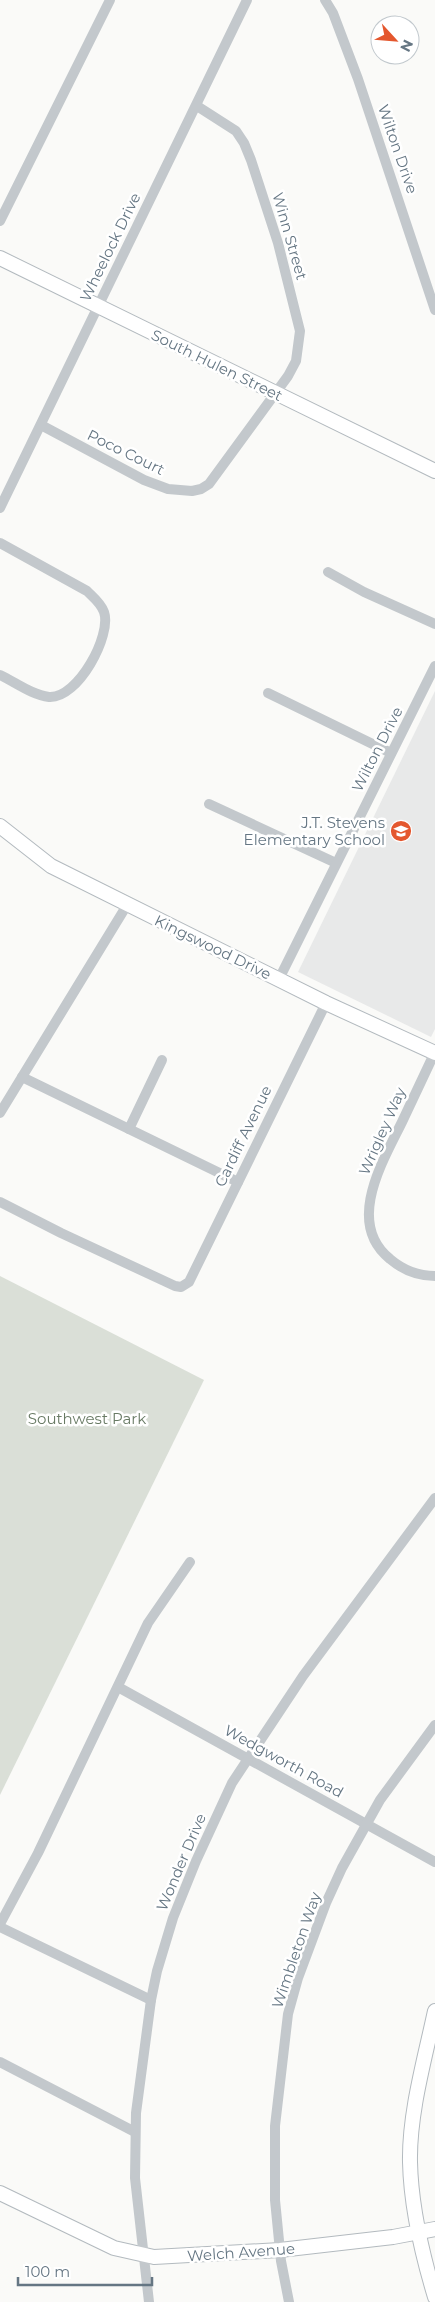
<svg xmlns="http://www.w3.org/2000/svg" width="435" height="2302" font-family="Montserrat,sans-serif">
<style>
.built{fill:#e8e9e9}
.green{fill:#dadfd7}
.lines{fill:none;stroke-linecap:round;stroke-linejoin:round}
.secondary-casing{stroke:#b3babf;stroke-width:16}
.street{stroke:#c3c8cc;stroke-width:10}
.secondary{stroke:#fff;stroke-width:14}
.labels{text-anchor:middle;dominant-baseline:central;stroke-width:5;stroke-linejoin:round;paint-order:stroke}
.street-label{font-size:15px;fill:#657683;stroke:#fff}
.poi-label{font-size:15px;fill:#657683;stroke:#fff;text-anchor:end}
.park-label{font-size:15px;fill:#687a64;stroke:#fff}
</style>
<rect width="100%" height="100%" fill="#fafaf8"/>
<polygon class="built" points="435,691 435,1029 431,1037 298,972"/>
<polygon class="green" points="0,1276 204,1380 0,1795"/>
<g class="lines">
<g class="secondary-casing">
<g id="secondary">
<polyline points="0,258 435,471"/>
<polyline points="0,826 51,866 326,1003 435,1053"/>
<path d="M435 2011C425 2058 409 2113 410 2162 411 2208 422 2254 435 2297"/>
<polyline points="0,2193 114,2248 154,2257 280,2250 393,2237 435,2229"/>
</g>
</g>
<g class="street">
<polyline points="325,0 333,13 358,79 435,310"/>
<polyline points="0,221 110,0"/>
<polyline points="41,425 144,480 168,489 192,491 201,489 209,484 288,376 296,361 300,331 278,243 251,160 244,143 236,131 197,106"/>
<polyline points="0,508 247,0"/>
<path d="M0 543 87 591C93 597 101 603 104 612 112 635 78 699 49 697 32 695 15 682 0 675"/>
<polyline points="328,572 364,592 435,624"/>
<polyline points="268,693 391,753"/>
<polyline points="209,804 336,863"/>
<polyline points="279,979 435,666"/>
<path d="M435 1052C424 1075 413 1099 402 1122 383 1161 345 1223 390 1259 403 1270 417 1276 435 1276"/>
<polyline points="22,1077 238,1182"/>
<polyline points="0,1113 127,905"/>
<polyline points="129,1129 162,1060"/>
<polyline points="0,1202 61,1233 175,1286 181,1287 189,1282 326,1003"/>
<polyline points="118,1687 435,1862"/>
<polyline points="0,1924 38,1853 148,1623 190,1562"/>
<polyline points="0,1927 151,2000"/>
<polyline points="0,2062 135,2132"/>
<polyline points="149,2302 135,2178 136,2113 151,2000 157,1971 173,1918 196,1861 232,1783 303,1676 435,1498"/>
<polyline points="289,2302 281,2261 275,2200 275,2126 288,2014 298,1978 326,1903 342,1868 380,1800 435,1725"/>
</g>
<use href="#secondary" class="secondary"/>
</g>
<defs>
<g id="school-disc" transform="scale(1.125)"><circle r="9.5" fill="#e4572e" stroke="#fff"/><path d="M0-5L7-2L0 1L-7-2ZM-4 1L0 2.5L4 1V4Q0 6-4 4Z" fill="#fff"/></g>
</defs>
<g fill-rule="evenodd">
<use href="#school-disc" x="401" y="831"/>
</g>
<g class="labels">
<g class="street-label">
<text transform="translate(398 149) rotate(71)">Wilton Drive</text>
<text transform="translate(290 236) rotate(74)">Winn Street</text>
<text transform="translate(110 247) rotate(-64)">Wheelock Drive</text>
<text transform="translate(217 365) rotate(26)">South Hulen Street</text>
<text transform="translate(126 452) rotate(26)">Poco Court</text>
<text transform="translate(377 749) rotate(-63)">Wilton Drive</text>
<text transform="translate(213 947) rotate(26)">Kingswood Drive</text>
<text transform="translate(382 1131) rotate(-66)">Wrigley Way</text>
<text transform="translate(243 1136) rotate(-64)">Cardiff Avenue</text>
<text transform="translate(284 1761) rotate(29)">Wedgworth Road</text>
<text transform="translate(181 1862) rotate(-67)">Wonder Drive</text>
<text transform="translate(296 1950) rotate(-71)">Wimbleton Way</text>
<text transform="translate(241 2252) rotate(-4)">Welch Avenue</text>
</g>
<g class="poi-label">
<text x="385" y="822">J.T. Stevens<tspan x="385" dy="17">Elementary School</tspan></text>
</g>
<g class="park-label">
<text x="87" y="1418">Southwest Park</text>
</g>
</g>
<g transform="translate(395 40) rotate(116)"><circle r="24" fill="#ffffff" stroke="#c1c8cd"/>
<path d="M0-4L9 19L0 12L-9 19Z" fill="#e4572e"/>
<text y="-8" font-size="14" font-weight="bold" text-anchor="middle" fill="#657683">N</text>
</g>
<path d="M18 2277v8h134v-8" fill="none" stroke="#657683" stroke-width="2.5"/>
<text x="25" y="2277" font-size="15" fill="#657683" stroke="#ffffff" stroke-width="4" paint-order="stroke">100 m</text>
</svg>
